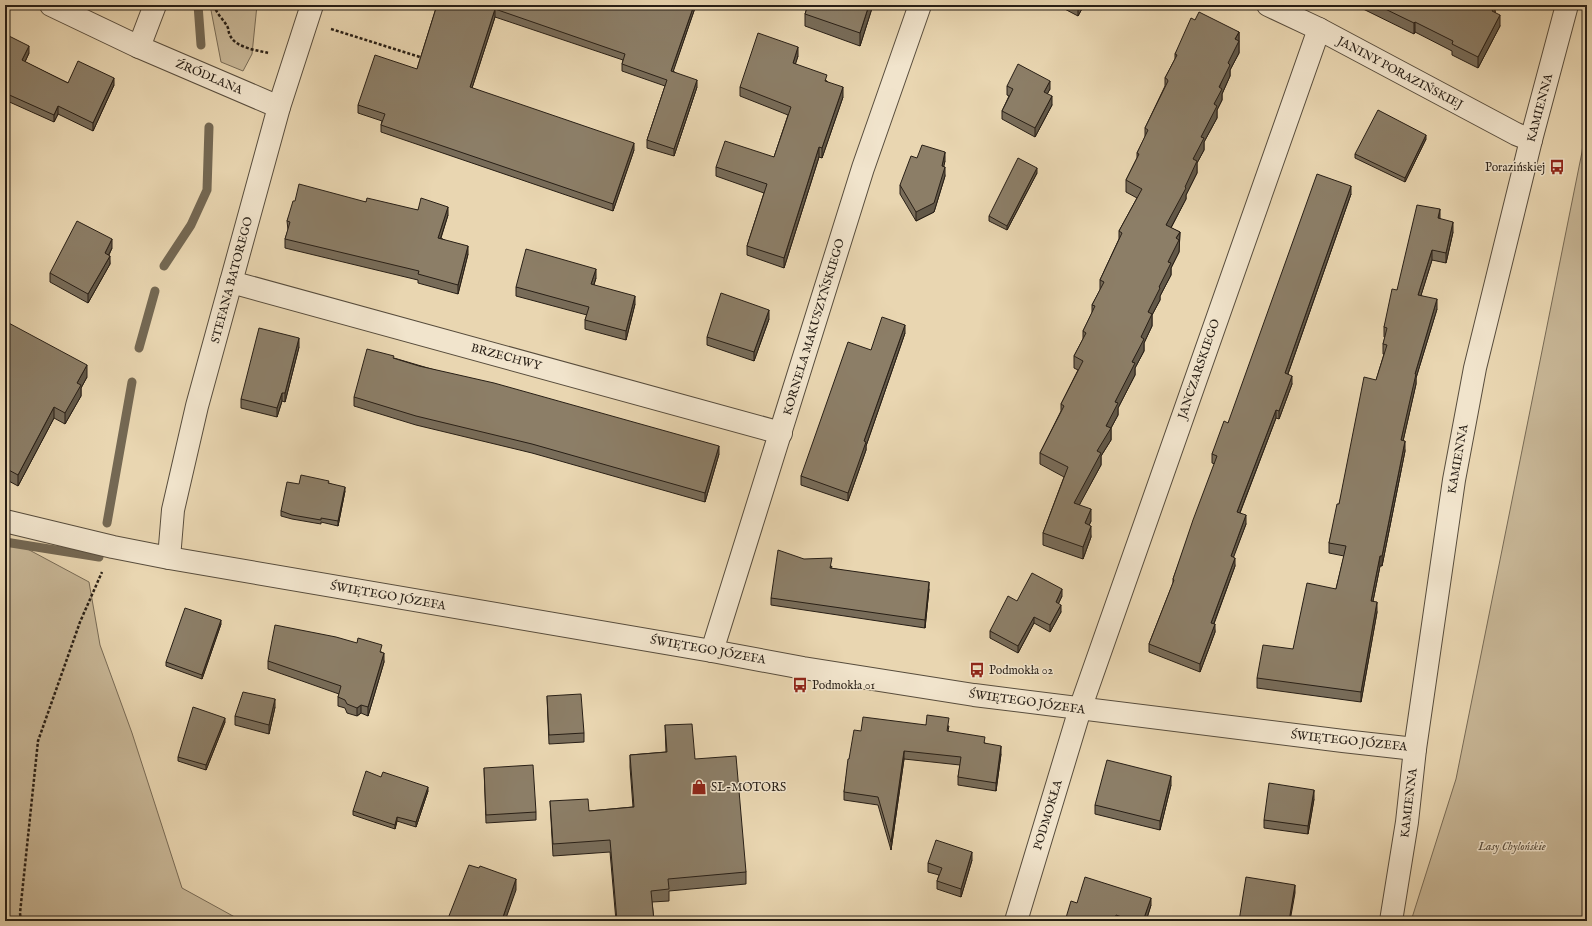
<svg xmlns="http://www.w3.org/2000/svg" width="1592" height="926" font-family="'IM FELL English',serif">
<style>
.green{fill:#c8b797;stroke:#786b56}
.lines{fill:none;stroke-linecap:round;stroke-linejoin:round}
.stream{stroke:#746853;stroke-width:9}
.minor-casing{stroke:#584d3d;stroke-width:24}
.tertiary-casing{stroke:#584d3d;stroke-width:24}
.path{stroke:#281f16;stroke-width:2.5;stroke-dasharray:3 2;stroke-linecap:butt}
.minor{stroke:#f1e4cc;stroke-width:22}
.tertiary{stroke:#f1e4cc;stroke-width:22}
.wall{fill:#786c59;stroke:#281f16}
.shaded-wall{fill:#625848;stroke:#281f16}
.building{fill:#8c7e67;stroke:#281f16}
.labels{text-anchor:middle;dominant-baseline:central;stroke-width:3;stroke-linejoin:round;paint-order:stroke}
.street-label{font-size:12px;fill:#281f16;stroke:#f1e4cc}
.poi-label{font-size:12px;fill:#281f16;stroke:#f1e4cc;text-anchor:start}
.park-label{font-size:12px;font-style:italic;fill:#584d3d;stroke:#f1e4cc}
</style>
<rect width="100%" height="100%" fill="#e9d6b1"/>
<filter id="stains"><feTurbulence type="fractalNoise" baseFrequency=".005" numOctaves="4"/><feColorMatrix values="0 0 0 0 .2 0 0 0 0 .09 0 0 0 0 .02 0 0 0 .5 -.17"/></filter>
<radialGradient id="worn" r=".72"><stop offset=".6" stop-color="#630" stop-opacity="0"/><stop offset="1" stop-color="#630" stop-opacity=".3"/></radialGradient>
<g class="green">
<polygon points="210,5 257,5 252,54 243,71 221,62"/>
<polygon points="1587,113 1587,921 1411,921 1456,779 1582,152"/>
<polygon points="5,537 89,582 100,645 132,733 182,888 242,921 5,921"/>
</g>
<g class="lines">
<g class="stream">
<polyline points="198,5 201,45"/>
<polyline points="164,266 191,225 207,190 209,127"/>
<polyline points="139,348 155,291"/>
<polyline points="107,523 132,382"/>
<polyline points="5,542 99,557"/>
</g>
<g class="minor-casing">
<g id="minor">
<polyline points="51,5 139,47 279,107"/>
<polyline points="1268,5 1319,29 1516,134 1531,140"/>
<polyline points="139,47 155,5"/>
<polyline points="231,282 781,433"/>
<polyline points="5,521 113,547 169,558"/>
<polyline points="712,651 863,168 920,5"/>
<polyline points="1016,921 1080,709 1319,29"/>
</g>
</g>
<g class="tertiary-casing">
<g id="tertiary">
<polyline points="312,5 279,107 197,406 173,510 169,558 712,651 803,668 974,695 1343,741 1415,749"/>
<polyline points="1391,921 1407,822 1415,749 1454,480 1475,368 1531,140 1567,5"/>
</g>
</g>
<g class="path">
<path d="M214 5C216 13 223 19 227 26 229 29 228 32 230 35 235 48 257 50 268 53"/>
<polyline points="331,29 423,58"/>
<polyline points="21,921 20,913 38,741 80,622 102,572"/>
</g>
<use href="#minor" class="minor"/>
<use href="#tertiary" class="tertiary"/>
</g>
<g class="wall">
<polygon points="437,5 641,7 642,5 696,5 673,71 697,87 674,156 647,148 647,140 665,86 622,71 622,64 623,60 495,17 472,88 634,150 613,211 381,132 381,125 382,121 358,113 358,105 417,69"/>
<polygon points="808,5 873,5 860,46 805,26 805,14"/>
<polygon points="1057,5 1084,5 1078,16"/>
<polygon points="1355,5 1493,5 1500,26 1478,68 1452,55 1452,51 1415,32 1414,34"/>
<polygon points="1195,20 1239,32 1239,53 1230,70 1230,76 1222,94 1222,100 1217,110 1217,118 1204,142 1204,150 1197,163 1197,173 1186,195 1186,199 1171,228 1180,232 1179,252 1171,268 1171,275 1160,296 1160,300 1152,315 1152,326 1144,343 1144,351 1135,368 1135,375 1118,408 1118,415 1111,428 1111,440 1101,456 1101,465 1079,505 1091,521 1089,525 1091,537 1083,559 1043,545 1043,533 1064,477 1040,464 1040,453 1061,411 1061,404 1078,370 1074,368 1074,356 1083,339 1083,331 1092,313 1092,305 1100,290 1100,280 1119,239 1119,231 1137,198 1126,192 1126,180 1137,158 1137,153 1145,137 1145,128 1165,86 1165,78 1175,59 1175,54"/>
<polygon points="5,34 29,53 25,62 68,83 114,85 93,131 58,114 54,122 5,100"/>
<polygon points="798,56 795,64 827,81 843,97 822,158 819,157 784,268 747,255 747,246 764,193 716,176 716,167 774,157 788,115 740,96 740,87"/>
<polygon points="1007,86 1050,89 1047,94 1052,105 1035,137 1002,119 1002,111 1009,96 1007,95"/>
<polygon points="1426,139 1405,182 1355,158 1355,154"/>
<polygon points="945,161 943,167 945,176 934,212 916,221 900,194 900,185"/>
<polygon points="1037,173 1007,230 989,221 989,216"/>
<polygon points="1351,194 1288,374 1292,384 1279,419 1276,418 1240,513 1246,524 1233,557 1235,566 1214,624 1215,632 1200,672 1149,652 1149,644 1173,583 1173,579 1215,464 1212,463 1212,454 1228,423"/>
<polygon points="295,201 366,202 448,215 441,238 468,254 458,294 418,283 418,280 285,248 285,239 288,230 287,221"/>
<polygon points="1440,218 1453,232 1446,263 1432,260 1421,295 1437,309 1416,378 1416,384 1403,441 1405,451 1382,566 1380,566 1373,601 1377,612 1361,702 1257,688 1257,678 1293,649 1336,589 1344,556 1329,553 1329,543 1339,504 1384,354 1383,354 1383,344 1385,337 1384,337 1384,327 1397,290"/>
<polygon points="112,248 109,255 110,264 88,303 50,282 50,273"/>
<polygon points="596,278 594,285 635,304 626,340 585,329 585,320 587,315 516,296 516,287"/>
<polygon points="769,319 754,361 707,345 707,337"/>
<polygon points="5,321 87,377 81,388 81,396 65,424 54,418 18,486 5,479"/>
<polygon points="905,333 866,446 866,450 848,501 801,485 801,476 871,350"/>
<polygon points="299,347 285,402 282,401 277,417 241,408 241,399"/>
<polygon points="394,358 719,454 705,502 532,453 416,425 354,406 354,397"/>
<polygon points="329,483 345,491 338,526 321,522 321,524 292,519 281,516 281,511 299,484"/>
<polygon points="832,566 831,568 929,589 925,628 771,605 771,598"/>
<polygon points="1062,596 1058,604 1061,612 1050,632 1034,623 1018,653 990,638 990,631 1017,601"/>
<polygon points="221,624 202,679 166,666 166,662"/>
<polygon points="382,652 384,662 368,716 361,713 357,716 347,713 345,708 338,706 338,697 339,694 268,669 268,661"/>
<polygon points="547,696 584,733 584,742 549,744"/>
<polygon points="275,707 269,734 235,725 235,716"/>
<polygon points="225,722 206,770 178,761 178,757"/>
<polygon points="665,725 695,759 746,872 746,884 669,891 669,901 652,902 654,921 616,921 610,852 553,856 550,801 589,811 633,807 630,767 630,755 666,752"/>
<polygon points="926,725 949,726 948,731 985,743 1001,754 996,791 958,785 958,777 960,765 904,759 891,850 878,805 844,800 844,792 849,759"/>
<polygon points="484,768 536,812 536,820 486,823"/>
<polygon points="381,777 428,791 416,827 397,821 395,829 353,815 353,811"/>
<polygon points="1171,785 1160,830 1095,814 1095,805"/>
<polygon points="1314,799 1308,834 1264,828 1264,820"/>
<polygon points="972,860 961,897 937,889 937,881 939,875 928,872 928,863"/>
<polygon points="1077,903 1151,905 1146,921 1065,921"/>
</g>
<g class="shaded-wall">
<polygon points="694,5 696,5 671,78 671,71"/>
<polygon points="869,5 873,5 860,46 860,33"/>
<polygon points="1080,5 1084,5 1078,16 1078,8"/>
<polygon points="1495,6 1495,17 1492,11"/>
<polygon points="495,9 495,17 470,94 470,87"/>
<polygon points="1500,15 1500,26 1478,68 1478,57"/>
<polygon points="1415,22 1415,32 1414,34 1414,23"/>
<polygon points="1239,32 1239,53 1230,70 1230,76 1222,94 1222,100 1217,110 1217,118 1204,142 1204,150 1197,163 1197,173 1186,195 1186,199 1166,237 1166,225 1193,159 1201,137 1214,104 1235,39"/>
<polygon points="29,46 29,53 22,68 22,60"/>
<polygon points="798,47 798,56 793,72 793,63"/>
<polygon points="114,78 114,85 93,131 93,123"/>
<polygon points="697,80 697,87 674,156 674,149"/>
<polygon points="1050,81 1050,89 1044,100 1044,92"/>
<polygon points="843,87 843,97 822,158 822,148"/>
<polygon points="1052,96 1052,105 1035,137 1035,128"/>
<polygon points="58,106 58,114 54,122 54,115"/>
<polygon points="1426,135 1426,139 1405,182 1405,178"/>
<polygon points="634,143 634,150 613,211 613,204"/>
<polygon points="819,147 819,157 784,268 784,258"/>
<polygon points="945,152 945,161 942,175 942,166"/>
<polygon points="945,167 945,176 934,212 916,221 916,212"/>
<polygon points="1037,168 1037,173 1007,230 1007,226"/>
<polygon points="1351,186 1351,194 1285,382 1285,373"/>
<polygon points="448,207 448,215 438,246 438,238"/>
<polygon points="1440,209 1440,219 1438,218"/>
<polygon points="1453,222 1453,232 1446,263 1446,253"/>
<polygon points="1180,232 1179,252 1171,268 1171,275 1160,296 1160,300 1152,315 1152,326 1144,343 1144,351 1135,368 1135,375 1118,408 1118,415 1111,428 1111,440 1101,456 1101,465 1074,515 1074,503 1097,451 1115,402 1132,362 1141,337 1148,312 1159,287 1176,238"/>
<polygon points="112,239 112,248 105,262 105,253"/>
<polygon points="468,246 468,254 458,294 458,285"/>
<polygon points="1432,250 1432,260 1418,305 1418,295"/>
<polygon points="110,256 110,264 88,303 88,294"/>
<polygon points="596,269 596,278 591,293 591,284"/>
<polygon points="635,296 635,304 626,340 626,331"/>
<polygon points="1437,299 1437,309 1416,378 1416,384 1401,450 1401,440 1415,374"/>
<polygon points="769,310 769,319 754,361 754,352"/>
<polygon points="905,325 905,333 866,446 866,450 848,501 848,493 864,441"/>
<polygon points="299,338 299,347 285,402 285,393"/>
<polygon points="87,365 87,377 81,388 81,396 65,424 65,413 77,383"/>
<polygon points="1292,376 1292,384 1279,419 1279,411"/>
<polygon points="282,393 282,401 277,417 277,408"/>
<polygon points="54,407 54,418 18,486 18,475"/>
<polygon points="1276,410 1276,418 1237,520 1237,512"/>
<polygon points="1405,441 1405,451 1382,566 1382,556"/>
<polygon points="719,446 719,454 705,502 705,493"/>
<polygon points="345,487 345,491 338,526 338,521"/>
<polygon points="1091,509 1091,521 1085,535 1085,523"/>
<polygon points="1246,515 1246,524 1231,564 1231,556"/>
<polygon points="1091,526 1091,537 1083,559 1083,547"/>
<polygon points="1380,556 1380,566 1371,611 1371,601"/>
<polygon points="1235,558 1235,566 1211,631 1211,623"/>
<polygon points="929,582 929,589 925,628 925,620"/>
<polygon points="1062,589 1062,596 1056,609 1056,602"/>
<polygon points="1377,602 1377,612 1361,702 1361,692"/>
<polygon points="1061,605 1061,612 1050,632 1050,625"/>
<polygon points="1034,617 1034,623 1018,653 1018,646"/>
<polygon points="221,620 221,624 202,679 202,675"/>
<polygon points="1215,624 1215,632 1200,672 1200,664"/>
<polygon points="384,653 384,662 368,716 368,707"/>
<polygon points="275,699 275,707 269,734 269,725"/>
<polygon points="361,705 361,713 357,716 357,708"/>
<polygon points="225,718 225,722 206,770 206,765"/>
<polygon points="1001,746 1001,754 996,791 996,783"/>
<polygon points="904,751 904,759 891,850 891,842"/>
<polygon points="1171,776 1171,785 1160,830 1160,821"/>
<polygon points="428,787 428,791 416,827 416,822"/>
<polygon points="1314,790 1314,799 1308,834 1308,826"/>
<polygon points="397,817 397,821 395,829 395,825"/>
<polygon points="972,852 972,860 961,897 961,889"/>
<polygon points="516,879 516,890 505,921 503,917"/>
<polygon points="1295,885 1295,893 1290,921 1289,921"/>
<polygon points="1151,898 1151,905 1146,921 1143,921"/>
</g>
<g class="building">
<polygon points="437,5 635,5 641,7 642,5 694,5 671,71 697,80 674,149 647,140 667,80 622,64 625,54 495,9 470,87 634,143 613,204 381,125 385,114 358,105 375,55 417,69"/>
<polygon points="808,5 869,5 860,33 805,14"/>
<polygon points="1073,5 1080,5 1078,8"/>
<polygon points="1377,5 1493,5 1495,6 1492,11 1500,15 1478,57 1452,44 1453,41 1415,22 1414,23"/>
<polygon points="1199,12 1239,32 1235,39 1239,41 1228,63 1230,65 1219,87 1222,89 1214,104 1217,106 1201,137 1204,138 1193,159 1197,161 1185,187 1186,188 1166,225 1180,232 1176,238 1179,240 1168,262 1171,263 1159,287 1160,288 1148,312 1152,314 1141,337 1144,339 1132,362 1135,363 1115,402 1118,403 1106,426 1111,428 1097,451 1101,453 1074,503 1091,509 1085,523 1091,526 1083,547 1043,533 1068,467 1040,453 1064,406 1061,404 1083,361 1074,356 1086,333 1083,331 1095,306 1092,305 1104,282 1100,280 1122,233 1119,231 1142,189 1126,180 1139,154 1137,153 1148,130 1145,128 1168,81 1167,79 1165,78 1177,55 1175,54 1191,18 1195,20"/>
<polygon points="758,33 798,47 793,63 827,75 825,81 843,87 822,148 819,147 784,258 747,246 767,184 716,167 725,141 774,157 791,107 740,87"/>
<polygon points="5,34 29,46 22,60 68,83 78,61 114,78 93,123 58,106 54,115 5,93"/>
<polygon points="1018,64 1050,81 1044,92 1052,96 1035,128 1002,111 1013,89 1007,86"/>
<polygon points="1378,110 1426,135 1405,178 1355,154"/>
<polygon points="922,145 945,152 942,166 945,167 934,203 916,212 900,185 911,156 917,158"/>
<polygon points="1018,158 1037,168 1007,226 989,216"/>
<polygon points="1317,174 1351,186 1285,373 1292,376 1279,411 1276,410 1237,512 1246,515 1231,556 1235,558 1211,623 1215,624 1200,664 1149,644 1174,580 1173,579 1193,520 1217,456 1212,454 1224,421 1228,423"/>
<polygon points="299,184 366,202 367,198 418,210 421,198 448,207 438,238 468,246 458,285 418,274 419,271 285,239 290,222 287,221 293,201 295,201"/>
<polygon points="1417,205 1440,209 1438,218 1453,222 1446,253 1432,250 1418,295 1437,299 1415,374 1416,374 1401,440 1405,441 1382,556 1380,556 1371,601 1377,602 1361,692 1257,678 1263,645 1293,649 1307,583 1336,589 1346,546 1329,543 1337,504 1339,504 1364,377 1376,380 1387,345 1383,344 1387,328 1384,327 1392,289 1397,290"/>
<polygon points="77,221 112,239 105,253 110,256 88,294 50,273"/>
<polygon points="526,249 596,269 591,284 635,296 626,331 585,320 589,307 516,287"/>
<polygon points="721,293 769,310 754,352 707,337"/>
<polygon points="882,317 905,325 864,441 866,442 848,493 801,476 848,342 871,350"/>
<polygon points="5,321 87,365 77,383 81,385 65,413 54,407 18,475 5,468"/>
<polygon points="259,328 299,338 285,393 282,393 277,408 241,399"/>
<polygon points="367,349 394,356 393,358 419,366 494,383 719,446 705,493 532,444 416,416 354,397"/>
<polygon points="301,475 329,481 328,483 345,487 338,521 321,518 321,520 292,515 281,511 287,482 299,484"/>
<polygon points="778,550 804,559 832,558 830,568 929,582 925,620 771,598"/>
<polygon points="1032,573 1062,589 1056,602 1061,605 1050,625 1034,617 1018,646 990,631 1008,596 1017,601"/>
<polygon points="185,608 221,620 202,675 166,662"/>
<polygon points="275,625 336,637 357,643 358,638 382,645 380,652 384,653 368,707 361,705 357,708 347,704 345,700 338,697 341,686 268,661"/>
<polygon points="243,692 275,699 269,725 235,716"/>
<polygon points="581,694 584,733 549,735 547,696"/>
<polygon points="193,707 225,718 206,765 178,757"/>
<polygon points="927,715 949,718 947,731 985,737 984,743 1001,746 996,783 958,777 961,757 904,751 891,842 878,797 844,792 848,759 849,759 854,730 861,731 863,717 926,725"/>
<polygon points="692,724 695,759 736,756 746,872 668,879 669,889 651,891 654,921 617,921 610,840 553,844 550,801 588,799 589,811 634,807 630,755 667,752 665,725"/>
<polygon points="1107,760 1171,776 1160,821 1095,805"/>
<polygon points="533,765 536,812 486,815 484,768"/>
<polygon points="366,771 381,777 383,772 428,787 416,822 397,817 395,825 353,811"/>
<polygon points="1269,783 1314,790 1308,826 1264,820"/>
<polygon points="936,840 972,852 961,889 937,881 942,868 928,863"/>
<polygon points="469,865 479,868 480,866 516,879 503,917 512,921 447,921"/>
<polygon points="1085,877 1151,898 1143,921 1134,921 1116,915 1114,921 1065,921 1071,901 1077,903"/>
<polygon points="1246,877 1295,885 1289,921 1239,921"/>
</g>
<defs>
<g id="bus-bare" transform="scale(1.2)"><path d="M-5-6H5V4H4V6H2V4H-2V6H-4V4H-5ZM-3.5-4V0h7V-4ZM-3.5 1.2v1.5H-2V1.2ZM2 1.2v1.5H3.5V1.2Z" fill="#8f2418" stroke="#f1e4cc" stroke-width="2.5" paint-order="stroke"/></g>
<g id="shop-bare" transform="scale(1.2)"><path d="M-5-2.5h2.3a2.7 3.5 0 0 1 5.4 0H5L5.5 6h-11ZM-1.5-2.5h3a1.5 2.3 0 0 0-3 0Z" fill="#8f2418" stroke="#f1e4cc" stroke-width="2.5" paint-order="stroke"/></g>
</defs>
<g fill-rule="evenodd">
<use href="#bus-bare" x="1557" y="167"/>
<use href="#bus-bare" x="977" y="670"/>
<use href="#bus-bare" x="800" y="685"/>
<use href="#shop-bare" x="699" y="787"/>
</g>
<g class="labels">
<g class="street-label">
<text transform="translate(1400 73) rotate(28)">JANINY PORAZIŃSKIEJ</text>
<text transform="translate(209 77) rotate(23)">ŹRÓDLANA</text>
<text transform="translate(1540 108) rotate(-75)">KAMIENNA</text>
<text transform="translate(232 280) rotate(-75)">STEFANA BATOREGO</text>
<text transform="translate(814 327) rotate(-73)">KORNELA MAKUSZYŃSKIEGO</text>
<text transform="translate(506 357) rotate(15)">BRZECHWY</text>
<text transform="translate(1199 369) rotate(-71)">JANCZARSKIEGO</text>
<text transform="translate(1458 459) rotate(-80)">KAMIENNA</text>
<text transform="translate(388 596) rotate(10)">ŚWIĘTEGO JÓZEFA</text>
<text transform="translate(708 650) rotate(10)">ŚWIĘTEGO JÓZEFA</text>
<text transform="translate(1027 702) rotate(8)">ŚWIĘTEGO JÓZEFA</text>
<text transform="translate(1349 741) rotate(6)">ŚWIĘTEGO JÓZEFA</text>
<text transform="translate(1409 803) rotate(-83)">KAMIENNA</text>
<text transform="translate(1048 815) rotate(-73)">PODMOKŁA</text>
</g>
<g class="poi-label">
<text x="1545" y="167" text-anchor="end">Porazińskiej</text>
<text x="989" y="670">Podmokła 02</text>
<text x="812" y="685">Podmokła 01</text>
<text x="711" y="787">SL-MOTORS</text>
</g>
<g class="park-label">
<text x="1512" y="846">Lasy Chylońskie</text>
</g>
</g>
<rect width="1592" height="926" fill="none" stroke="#e9d6b1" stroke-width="20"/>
<rect x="6" y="6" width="1580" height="914" fill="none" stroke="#281f16" stroke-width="2"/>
<rect x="10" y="10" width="1572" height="906" fill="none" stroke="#281f16"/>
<rect width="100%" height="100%" filter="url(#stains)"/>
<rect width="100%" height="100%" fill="url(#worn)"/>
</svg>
